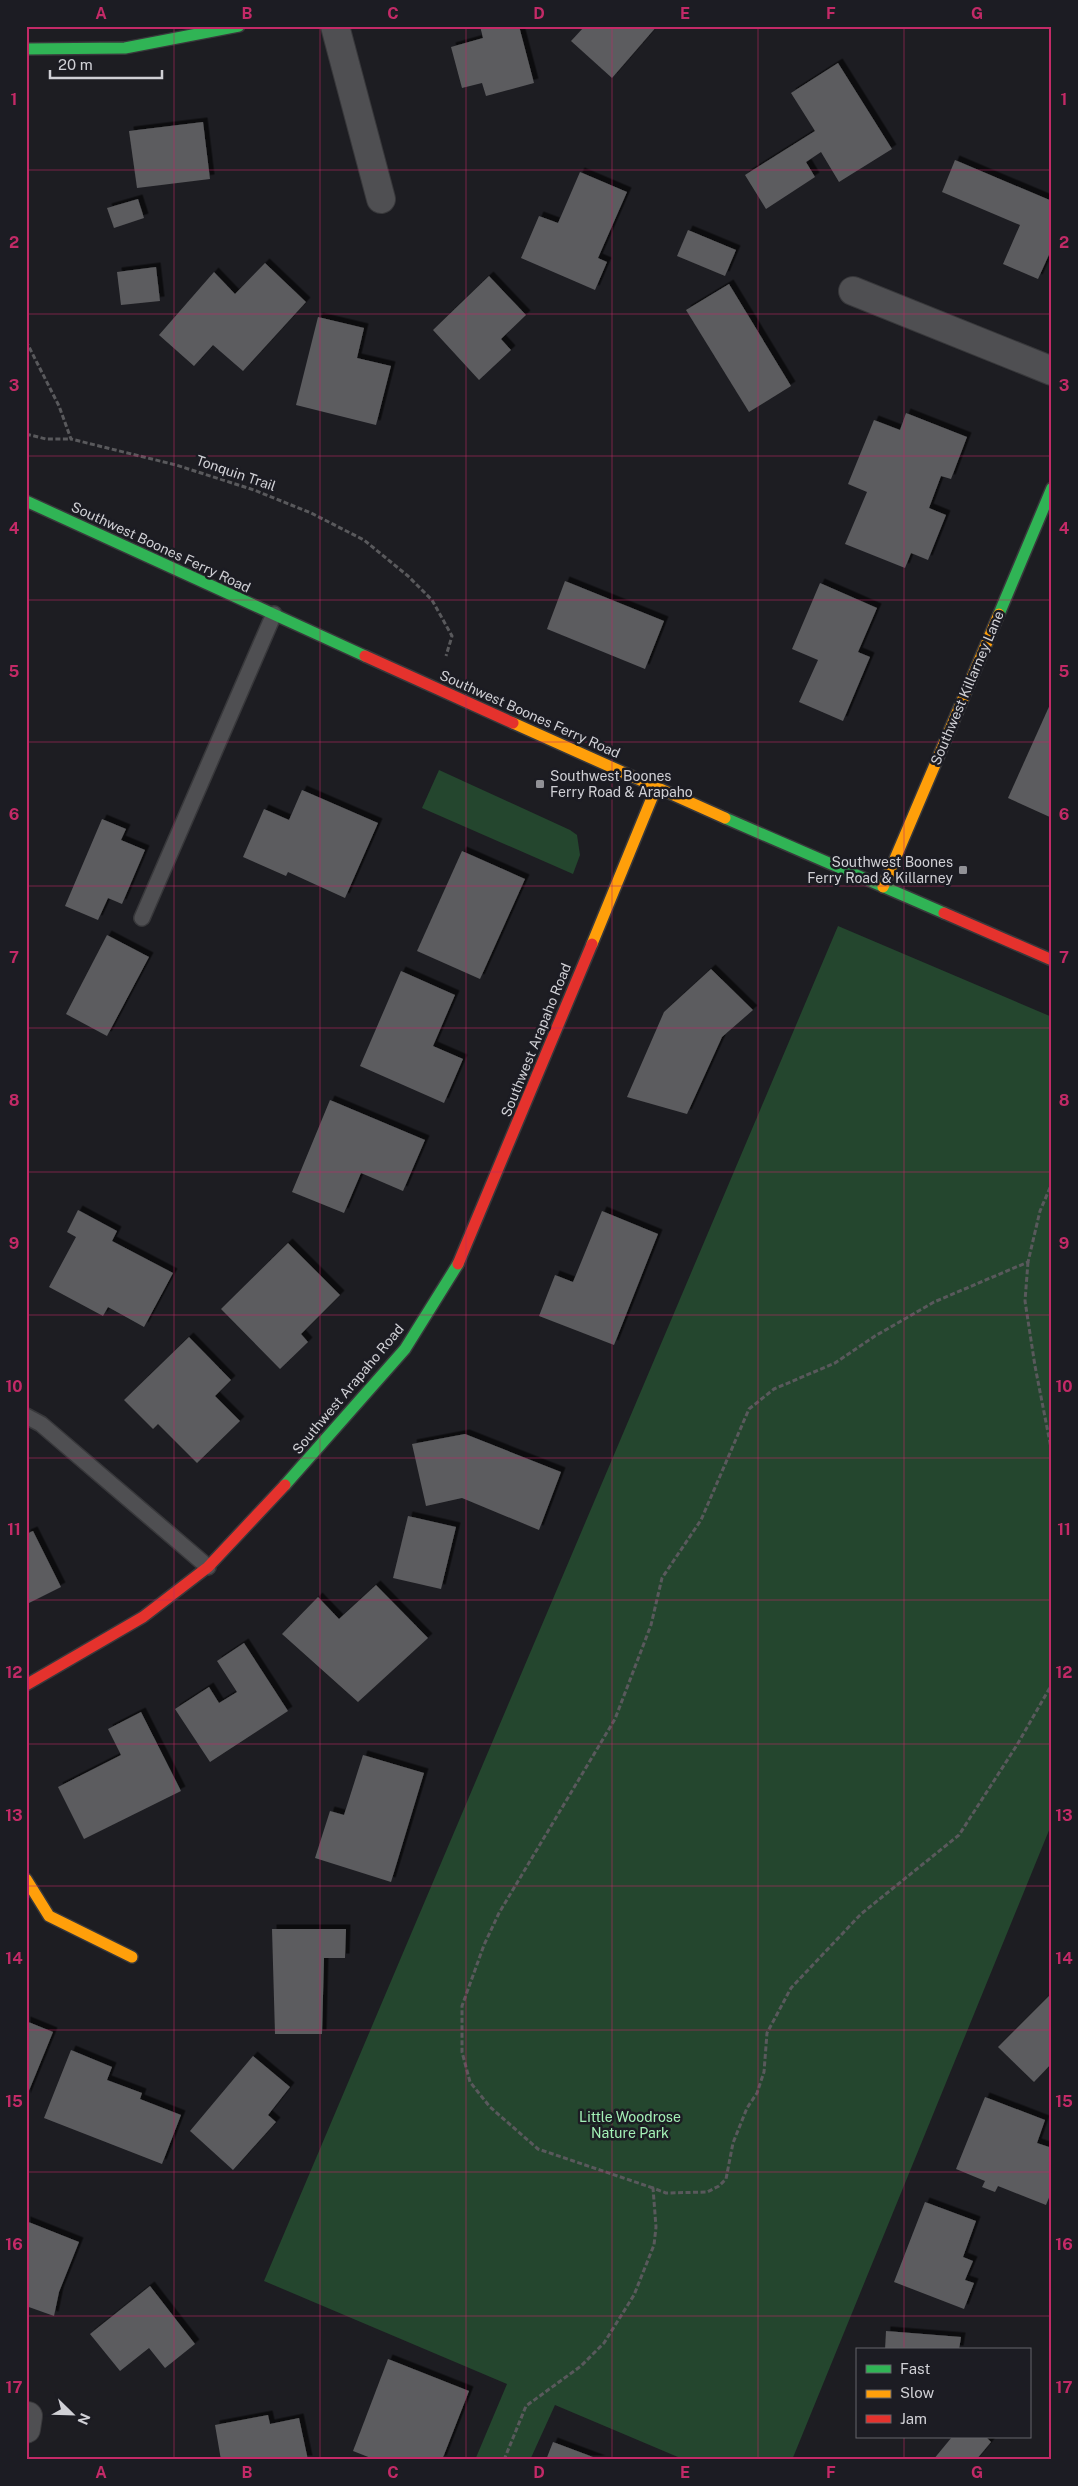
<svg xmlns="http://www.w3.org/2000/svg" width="1078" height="2486" font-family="'Public Sans',sans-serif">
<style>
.green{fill:#24462e}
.building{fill:#5c5c5f;filter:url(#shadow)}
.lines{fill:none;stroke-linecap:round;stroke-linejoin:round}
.lane-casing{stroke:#38383b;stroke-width:18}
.street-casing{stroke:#38383b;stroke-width:30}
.fast-casing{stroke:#38383b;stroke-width:14}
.slow-casing{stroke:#38383b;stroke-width:14}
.jam-casing{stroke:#38383b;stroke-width:14}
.path{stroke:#59595c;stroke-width:3;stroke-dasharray:5 2.5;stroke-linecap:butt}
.lane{stroke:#4f4f52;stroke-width:15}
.street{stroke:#4f4f52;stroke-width:28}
.fast{stroke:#30b455;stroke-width:11}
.slow{stroke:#ff9f0a;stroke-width:11}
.jam{stroke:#e5322d;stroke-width:11}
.grid{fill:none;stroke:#c32a67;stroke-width:1;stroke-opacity:0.55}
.poi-dot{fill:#919196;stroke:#1c1c23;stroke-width:2}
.labels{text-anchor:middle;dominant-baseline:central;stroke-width:5;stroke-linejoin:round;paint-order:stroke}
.street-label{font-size:14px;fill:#d0d0d5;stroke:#1c1c23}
.poi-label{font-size:14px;fill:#d0d0d5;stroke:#1c1c23;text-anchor:start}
.park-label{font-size:14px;fill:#a4f1b7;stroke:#1c1c23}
.neatline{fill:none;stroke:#c32a67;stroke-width:2}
.grid-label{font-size:16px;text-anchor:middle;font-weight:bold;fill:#c32a67}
</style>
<defs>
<filter id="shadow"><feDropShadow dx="4.5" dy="-4.5" stdDeviation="0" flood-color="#0009"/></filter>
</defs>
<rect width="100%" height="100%" fill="#1d1d22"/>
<g class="green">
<polygon points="439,770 570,830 577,835 580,855 573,874 422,808"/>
<polygon points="838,926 1052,1017 1052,1823 792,2460 685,2460 555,2405 530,2460 475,2460 507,2384 264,2281"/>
</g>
<g class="building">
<polygon points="480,26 519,26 534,83 486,96 482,83 462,88 451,47 483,38"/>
<polygon points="585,26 657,26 612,78 571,41"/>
<polygon points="838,63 892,149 839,182 821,152 806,162 815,177 766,209 745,175 815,131 791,93"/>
<polygon points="203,122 210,179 137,188 129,131"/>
<polygon points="955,160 1052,201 1052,248 1038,279 1003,264 1020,225 942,192"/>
<polygon points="580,172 627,192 598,258 607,262 595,290 521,258 539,216 558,223"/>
<polygon points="138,199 144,218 114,228 107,208"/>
<polygon points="688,230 736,250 725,276 677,256"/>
<polygon points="265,263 306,302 243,371 213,345 194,366 159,335 214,272 235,294"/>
<polygon points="156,267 160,301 121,305 117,272"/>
<polygon points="489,276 526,315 501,339 511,350 479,380 433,330"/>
<polygon points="729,284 791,386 749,412 686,310"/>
<polygon points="318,317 364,328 357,358 391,366 376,425 296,405"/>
<polygon points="906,413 967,437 951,479 941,476 929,508 946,515 928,560 911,553 905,568 845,544 867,492 848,484 874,420 900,430"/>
<polygon points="565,581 664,621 645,669 547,629"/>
<polygon points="820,583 877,608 858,652 870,657 843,721 799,702 818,660 792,649"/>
<polygon points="1052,700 1052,818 1008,798"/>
<polygon points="302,790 378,823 345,898 288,872 286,876 243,857 264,809 289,820"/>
<polygon points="102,819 126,829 121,840 145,850 122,904 108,898 98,920 65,906"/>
<polygon points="462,851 525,879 480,979 417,951"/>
<polygon points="107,935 149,957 107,1036 66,1014"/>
<polygon points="711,969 753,1010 722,1037 687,1114 627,1097 664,1012"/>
<polygon points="401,971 455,995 433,1046 463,1059 444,1103 360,1066"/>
<polygon points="330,1100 425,1140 403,1191 361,1173 344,1213 292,1192"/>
<polygon points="78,1210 117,1231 112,1241 173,1273 144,1327 108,1307 103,1316 49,1287 76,1237 67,1232"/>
<polygon points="602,1211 658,1234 614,1345 539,1316 555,1275 573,1282"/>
<polygon points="288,1243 340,1295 301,1334 308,1342 280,1369 221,1309"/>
<polygon points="189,1337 231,1380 215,1396 240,1421 197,1463 158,1424 153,1429 124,1400"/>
<polygon points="465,1434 561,1472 539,1530 462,1498 426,1506 412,1444"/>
<polygon points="408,1516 456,1527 441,1589 393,1578"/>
<polygon points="33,1531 61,1587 29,1603 26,1598 26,1534"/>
<polygon points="376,1585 428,1638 358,1702 282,1634 318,1597 339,1619"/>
<polygon points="244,1643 288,1711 210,1762 175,1709 209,1687 219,1703 237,1692 217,1661"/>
<polygon points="141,1712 181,1791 84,1839 58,1787 121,1755 108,1729"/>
<polygon points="363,1755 424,1773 391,1882 315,1858 330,1811 344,1815"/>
<polygon points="272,1929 346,1929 345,1958 324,1958 322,2034 275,2034"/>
<polygon points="1052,1993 1052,2063 1034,2082 998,2047"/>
<polygon points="26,2021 53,2032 26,2098"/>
<polygon points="71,2050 112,2067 107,2080 142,2093 140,2099 181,2115 162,2164 44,2118"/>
<polygon points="253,2056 290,2087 268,2115 276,2122 233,2170 190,2131"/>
<polygon points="985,2097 1045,2120 1037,2143 1052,2148 1052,2190 1046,2205 998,2186 995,2192 982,2187 985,2181 956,2169"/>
<polygon points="925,2202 976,2221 963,2257 973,2261 965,2280 974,2283 964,2309 894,2282"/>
<polygon points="26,2221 79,2242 59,2292 54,2316 26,2306"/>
<polygon points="150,2286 195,2344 165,2368 149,2348 120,2371 90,2334"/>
<polygon points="886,2331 961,2337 959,2350 885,2350"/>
<polygon points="388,2359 469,2391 442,2460 376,2460 353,2451"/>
<polygon points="268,2415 270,2424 299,2418 308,2460 221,2460 215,2425"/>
<polygon points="952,2437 986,2437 991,2442 976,2460 933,2460"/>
<polygon points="553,2442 601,2460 546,2460"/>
</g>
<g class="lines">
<g class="lane-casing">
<g id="lane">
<polyline points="142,918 274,614"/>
<polyline points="26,1416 41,1424 208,1567"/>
</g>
</g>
<g class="street-casing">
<g id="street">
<polyline points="335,26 381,199"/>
<polyline points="853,291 1052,371"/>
<polyline points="26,2429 28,2416"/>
</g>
</g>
<g class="fast-casing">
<g id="fast">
<polyline points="26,49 125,48 239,26"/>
<polyline points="26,501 365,656"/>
<polyline points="999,614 1052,488"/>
<polyline points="725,818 944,913"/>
<polyline points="285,1485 405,1349 458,1264"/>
</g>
</g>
<g class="slow-casing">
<g id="slow">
<polyline points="513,723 725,818"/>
<polyline points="883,887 999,614"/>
<polyline points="592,944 656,788"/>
<polyline points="26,1879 49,1916 132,1957"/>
</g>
</g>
<g class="jam-casing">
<g id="jam">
<polyline points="365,656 513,723"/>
<polyline points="944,913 1052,960"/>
<polyline points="458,1264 592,944"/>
<polyline points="26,1685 143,1617 208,1567 285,1485"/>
</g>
</g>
<g class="path">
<polyline points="26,341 59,406 71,439 176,465 254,490 311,513 364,540 408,576 432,600 452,636 446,656"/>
<polyline points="26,434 46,439 71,439"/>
<polyline points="1028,1262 1025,1301 1035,1366 1052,1453"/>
<polyline points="653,2188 538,2149 490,2107 470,2082 462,2052 462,2006 484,1945 499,1913 615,1719 651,1625 662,1578 701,1520 749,1409 774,1389 835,1363 875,1336 934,1302 1028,1262 1040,1211 1052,1183"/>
<polyline points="504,2460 526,2406 581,2366 604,2343 634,2295 654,2245 656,2227 653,2188 666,2193 707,2192 719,2186 726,2179 733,2143 747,2108 757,2093 764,2072 767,2033 791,1988 861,1914 959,1835 1017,1745 1052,1684"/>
</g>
<use href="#lane" class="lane"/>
<use href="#street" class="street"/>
<use href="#fast" class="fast"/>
<use href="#slow" class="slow"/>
<use href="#jam" class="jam"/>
</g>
<path class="grid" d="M174 26V2460M320 26V2460M466 26V2460M612 26V2460M758 26V2460M904 26V2350M26 170H1052M26 314H1052M26 456H1052M26 600H1052M26 742H1052M26 886H1052M26 1028H1052M26 1172H1052M26 1315H1052M26 1458H1052M26 1600H1052M26 1744H1052M26 1886H1052M26 2030H1052M26 2172H1052M26 2316H1052M904 2437V2460"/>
<g class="poi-dot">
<rect x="535" y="779" width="10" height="10" rx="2.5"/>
<rect x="958" y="865" width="10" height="10" rx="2.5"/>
</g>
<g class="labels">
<g class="street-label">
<text transform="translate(236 473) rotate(19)">Tonquin Trail</text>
<text transform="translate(161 547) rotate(25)">Southwest Boones Ferry Road</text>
<text transform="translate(967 688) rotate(-67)">Southwest Killarney Lane</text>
<text transform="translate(530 714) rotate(24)">Southwest Boones Ferry Road</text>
<text transform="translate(536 1040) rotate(-68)">Southwest Arapaho Road</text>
<text transform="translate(348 1389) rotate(-50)">Southwest Arapaho Road</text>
</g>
<g class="poi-label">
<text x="550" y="776">Southwest Boones<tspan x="550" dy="16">Ferry Road &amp; Arapaho</tspan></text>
<text x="953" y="862" text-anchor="end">Southwest Boones<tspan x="953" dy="16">Ferry Road &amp; Killarney</tspan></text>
</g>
<g class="park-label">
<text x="630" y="2117">Little Woodrose<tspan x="630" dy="16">Nature Park</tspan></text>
</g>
</g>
<rect width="1078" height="2486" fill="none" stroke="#1c1c23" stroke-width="55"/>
<rect x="856" y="2348" width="175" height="90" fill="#1c1c23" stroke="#64646a"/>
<rect x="866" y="2365" width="25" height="8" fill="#30b455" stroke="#64646a"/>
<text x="900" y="2374" font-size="15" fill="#d0d0d5">Fast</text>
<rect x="866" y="2390" width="25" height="8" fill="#ff9f0a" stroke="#64646a"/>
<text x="900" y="2398" font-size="15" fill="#d0d0d5">Slow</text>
<rect x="866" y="2415" width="25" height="8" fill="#e5322d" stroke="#64646a"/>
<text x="900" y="2424" font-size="15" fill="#d0d0d5">Jam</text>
<g transform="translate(72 2414) rotate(113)" stroke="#1c1c23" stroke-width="4" paint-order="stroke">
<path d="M0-4L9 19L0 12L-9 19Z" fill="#d0d0d5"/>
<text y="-8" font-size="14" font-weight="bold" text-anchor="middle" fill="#d0d0d5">N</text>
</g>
<path d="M50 70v8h112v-8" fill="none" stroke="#d0d0d5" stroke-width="2.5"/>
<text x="58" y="70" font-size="15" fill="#d0d0d5" stroke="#1c1c23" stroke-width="4" paint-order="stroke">20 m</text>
<rect x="28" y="28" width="1022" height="2430" class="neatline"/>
<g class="grid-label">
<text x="101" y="19">A</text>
<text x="247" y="19">B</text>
<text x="393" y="19">C</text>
<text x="539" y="19">D</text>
<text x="685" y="19">E</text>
<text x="831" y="19">F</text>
<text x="977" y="19">G</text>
<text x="14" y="105">1</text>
<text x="1064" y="105">1</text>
<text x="14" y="248">2</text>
<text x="1064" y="248">2</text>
<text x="14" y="391">3</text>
<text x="1064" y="391">3</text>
<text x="14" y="534">4</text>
<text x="1064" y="534">4</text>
<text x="14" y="677">5</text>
<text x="1064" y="677">5</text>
<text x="14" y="820">6</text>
<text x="1064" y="820">6</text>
<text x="14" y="963">7</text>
<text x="1064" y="963">7</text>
<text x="14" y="1106">8</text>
<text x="1064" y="1106">8</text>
<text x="14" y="1249">9</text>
<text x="1064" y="1249">9</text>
<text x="14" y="1392">10</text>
<text x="1064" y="1392">10</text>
<text x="14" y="1535">11</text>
<text x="1064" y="1535">11</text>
<text x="14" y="1678">12</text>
<text x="1064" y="1678">12</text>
<text x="14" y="1821">13</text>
<text x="1064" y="1821">13</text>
<text x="14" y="1964">14</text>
<text x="1064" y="1964">14</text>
<text x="14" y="2107">15</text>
<text x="1064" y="2107">15</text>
<text x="14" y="2250">16</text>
<text x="1064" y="2250">16</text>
<text x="14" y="2393">17</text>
<text x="1064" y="2393">17</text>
<text x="101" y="2478">A</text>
<text x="247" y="2478">B</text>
<text x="393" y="2478">C</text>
<text x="539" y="2478">D</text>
<text x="685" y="2478">E</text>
<text x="831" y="2478">F</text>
<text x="977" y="2478">G</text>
</g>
</svg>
